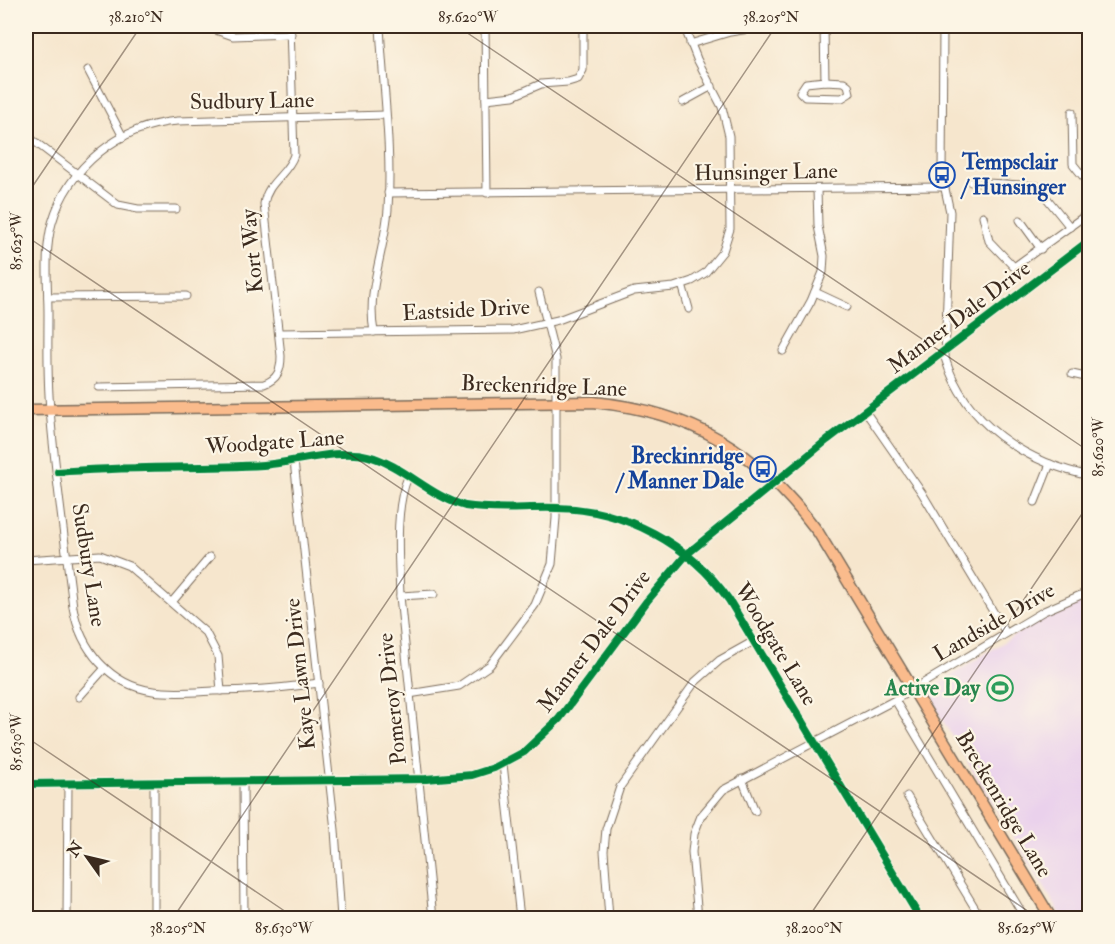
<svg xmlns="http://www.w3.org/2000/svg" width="1115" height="944" font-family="'IM FELL Double Pica',serif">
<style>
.built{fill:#ead1ec}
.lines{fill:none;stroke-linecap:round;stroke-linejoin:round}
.minor-casing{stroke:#7c6c5b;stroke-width:9}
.tertiary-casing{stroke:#7c6c5b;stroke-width:10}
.primary-casing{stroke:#7c6c5b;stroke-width:13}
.minor{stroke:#fff;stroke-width:7}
.tertiary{stroke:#fff;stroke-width:8}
.primary{stroke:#fabb8c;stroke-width:10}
.cycleway-casing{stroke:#fcf5e5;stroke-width:11}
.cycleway{stroke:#00873e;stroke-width:8}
.ticks{fill:none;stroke:#3b2a1e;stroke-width:1.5;stroke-opacity:0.45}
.labels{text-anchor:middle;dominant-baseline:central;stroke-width:4.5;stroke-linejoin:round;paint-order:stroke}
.street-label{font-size:22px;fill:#3b2a1e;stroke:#fcf5e5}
.transit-label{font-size:22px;font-weight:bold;fill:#164399;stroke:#fcf5e5;text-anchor:start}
.leisure-label{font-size:22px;font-weight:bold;fill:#27864d;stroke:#fcf5e5;text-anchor:end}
.neatline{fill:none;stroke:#3b2a1e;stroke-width:2}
.ticks-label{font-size:15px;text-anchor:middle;fill:#3b2a1e}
</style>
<rect width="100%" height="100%" fill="#fcf5e5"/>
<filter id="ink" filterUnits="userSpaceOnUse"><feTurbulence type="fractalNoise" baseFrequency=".0167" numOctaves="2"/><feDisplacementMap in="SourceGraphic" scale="12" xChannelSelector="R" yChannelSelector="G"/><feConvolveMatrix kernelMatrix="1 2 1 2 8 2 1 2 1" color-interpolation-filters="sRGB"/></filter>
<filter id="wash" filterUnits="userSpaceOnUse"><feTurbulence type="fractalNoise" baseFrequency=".008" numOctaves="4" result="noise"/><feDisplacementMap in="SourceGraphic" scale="24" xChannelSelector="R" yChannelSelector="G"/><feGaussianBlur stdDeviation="1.35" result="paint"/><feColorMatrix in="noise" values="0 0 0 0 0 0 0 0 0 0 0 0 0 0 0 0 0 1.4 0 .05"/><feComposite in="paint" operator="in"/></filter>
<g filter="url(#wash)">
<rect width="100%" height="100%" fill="#f6e6cd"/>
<polygon class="built" points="1089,597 1089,918 1063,918 925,692 1040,619"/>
</g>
<g filter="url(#ink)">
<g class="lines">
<g class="minor-casing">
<g id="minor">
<polyline points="204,26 233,36 291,34"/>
<polyline points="485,26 487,193"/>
<path d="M943 26 942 175 950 212 945 358C965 424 1025 462 1090 476"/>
<polyline points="824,28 825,81"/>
<polyline points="690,44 730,32 749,29 942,27"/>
<polyline points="88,70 123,137"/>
<polygon points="825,81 844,82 848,85 850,93 842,98 805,97 800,92 806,83"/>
<polyline points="486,99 513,96 541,84 568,82 578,79 583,70 583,26"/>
<polyline points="683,102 712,86"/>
<polyline points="1072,112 1073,164 1090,185"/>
<polyline points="26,135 118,205 138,209 176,209"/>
<polyline points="971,182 1037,186 1070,227"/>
<polyline points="388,193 943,187"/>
<polyline points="983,216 989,241 1014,267 1090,212"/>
<polyline points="1020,220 1041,249"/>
<polyline points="682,284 689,309"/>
<polyline points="815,292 847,307"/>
<polyline points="48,297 186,296"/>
<path d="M374 332C366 290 385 251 388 209 392 149 383 86 380 26"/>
<polyline points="279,333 513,330 558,320 634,291 674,287 692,281 705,273 723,251 730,229 729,136 722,107 697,59 684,26"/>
<polyline points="783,351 811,301 823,272 824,256 818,226 817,189"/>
<polyline points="1072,374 1090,378"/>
<path d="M99 387 264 384C278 379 281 370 281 356L264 204C267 182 288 174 294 155L290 26"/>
<polyline points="865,411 922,493 1006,633"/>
<polyline points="294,461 335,830 341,918"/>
<path d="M58 472C126 466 195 469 263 465 293 463 339 448 368 456 403 465 429 496 465 506 495 511 526 507 557 508 625 509 690 544 729 600L920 918"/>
<path d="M408 477C394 509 399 561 400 596L433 918"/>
<polyline points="1035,502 1050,464"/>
<polyline points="26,560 100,555 129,566 206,633 218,656 221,691"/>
<polyline points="400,596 434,594"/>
<polyline points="172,602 210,557"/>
<path d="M319 683C284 688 249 691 213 691 194 692 173 694 153 691 110 685 80 649 73 607 65 541 55 475 50 409 47 377 48 345 48 314 48 284 44 252 52 223 68 167 120 125 178 121L385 115"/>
<polyline points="409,694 459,686 490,665 535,605 552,564 556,518 556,359 539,292"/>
<polyline points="79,697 105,668"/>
<polyline points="895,700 1025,918"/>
<polyline points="503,764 520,918"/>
<polyline points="742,779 755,811"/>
<polyline points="243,782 244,918"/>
<polyline points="907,796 981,918"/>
<polyline points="67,918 68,783"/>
<polyline points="154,918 154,782"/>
<polyline points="609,918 604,851 606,829 620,787 695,682 720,660 754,641"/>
<polyline points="698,918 692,852 694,834 701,816 723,790 895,700 1044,611 1090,591"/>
</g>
</g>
<g class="tertiary-casing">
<polyline id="tertiary" points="26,784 426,779 472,775 494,768 524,752 559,719 647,601 687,554 827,440 1090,240"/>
</g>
<g class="primary-casing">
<path id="primary" d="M26 410 593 402C695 412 757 451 818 532L1051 918"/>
</g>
<use href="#minor" class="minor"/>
<use href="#tertiary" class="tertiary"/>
<use href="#primary" class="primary"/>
<g class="cycleway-casing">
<g id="cycleway">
<path d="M58 472C126 466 195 469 263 465 293 463 339 448 368 456 403 465 429 496 465 506 495 511 526 507 557 508 625 509 690 544 729 600L920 918"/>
<polyline points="26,784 426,779 472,775 494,768 524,752 559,719 647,601 687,554 827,440 1090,240"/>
</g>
</g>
<use href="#cycleway" class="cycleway"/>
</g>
</g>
<path class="ticks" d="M457 26 1090 452M26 196 141 26M26 236 1038 918M26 737 295 918M173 918 776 26M808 918 1090 502"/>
<defs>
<g id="bus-ring" transform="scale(1.35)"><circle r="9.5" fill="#fcf5e5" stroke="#1a4fb4" stroke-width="1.5"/><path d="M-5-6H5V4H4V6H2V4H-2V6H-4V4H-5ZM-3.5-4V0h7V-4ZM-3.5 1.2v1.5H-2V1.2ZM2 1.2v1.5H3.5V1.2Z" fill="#1a4fb4"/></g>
<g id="stadium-ring" transform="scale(1.35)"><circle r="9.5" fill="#fcf5e5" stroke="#2e9e5b" stroke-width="1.5"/><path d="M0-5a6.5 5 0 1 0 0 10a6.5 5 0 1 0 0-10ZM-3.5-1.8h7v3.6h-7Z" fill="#2e9e5b"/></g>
</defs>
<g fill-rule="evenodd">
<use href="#bus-ring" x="942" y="175"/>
<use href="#bus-ring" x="763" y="469"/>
<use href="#stadium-ring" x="1000" y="688"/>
</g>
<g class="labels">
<g class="street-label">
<text transform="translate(252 101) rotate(-1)">Sudbury Lane</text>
<text transform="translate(766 172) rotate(-1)">Hunsinger Lane</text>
<text transform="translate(252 251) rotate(-95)">Kort Way</text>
<text transform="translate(466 310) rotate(-3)">Eastside Drive</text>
<text transform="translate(959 317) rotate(-37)">Manner Dale Drive</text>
<text transform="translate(544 386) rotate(2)">Breckenridge Lane</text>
<text transform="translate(275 442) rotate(-4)">Woodgate Lane</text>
<text transform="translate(89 565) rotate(81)">Sudbury Lane</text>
<text transform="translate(994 622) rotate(-30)">Landside Drive</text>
<text transform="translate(594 641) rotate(-53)">Manner Dale Drive</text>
<text transform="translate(776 644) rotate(59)">Woodgate Lane</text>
<text transform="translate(300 674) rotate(-96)">Kaye Lawn Drive</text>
<text transform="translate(392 699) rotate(-96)">Pomeroy Drive</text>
<text transform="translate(1004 804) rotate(59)">Breckenridge Lane</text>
</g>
<g class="transit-label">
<text x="962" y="162">Tempsclair<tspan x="962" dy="25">/ Hunsinger</tspan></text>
<text x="744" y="456" text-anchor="end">Breckinridge<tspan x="744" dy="25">/ Manner Dale</tspan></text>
</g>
<g class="leisure-label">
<text x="980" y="688">Active Day</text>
</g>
</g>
<rect width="1115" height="944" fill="none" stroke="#fcf5e5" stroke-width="66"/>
<g transform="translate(87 857) rotate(304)" stroke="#fcf5e5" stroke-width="4.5" paint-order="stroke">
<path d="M0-4.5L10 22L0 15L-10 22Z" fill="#3b2a1e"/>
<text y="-9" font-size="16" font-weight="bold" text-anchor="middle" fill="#3b2a1e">N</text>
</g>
<rect x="33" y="33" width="1049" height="878" class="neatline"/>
<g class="ticks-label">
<text x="136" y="22">38.210°N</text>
<text x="468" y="22">85.620°W</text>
<text x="771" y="22">38.205°N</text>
<text transform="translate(16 241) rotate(-90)" y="5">85.625°W</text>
<text transform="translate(1098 447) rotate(-90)" y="5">85.620°W</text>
<text transform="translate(16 742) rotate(-90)" y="5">85.630°W</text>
<text x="178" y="933">38.205°N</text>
<text x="284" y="933">85.630°W</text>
<text x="814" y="933">38.200°N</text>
<text x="1027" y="933">85.625°W</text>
</g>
</svg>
